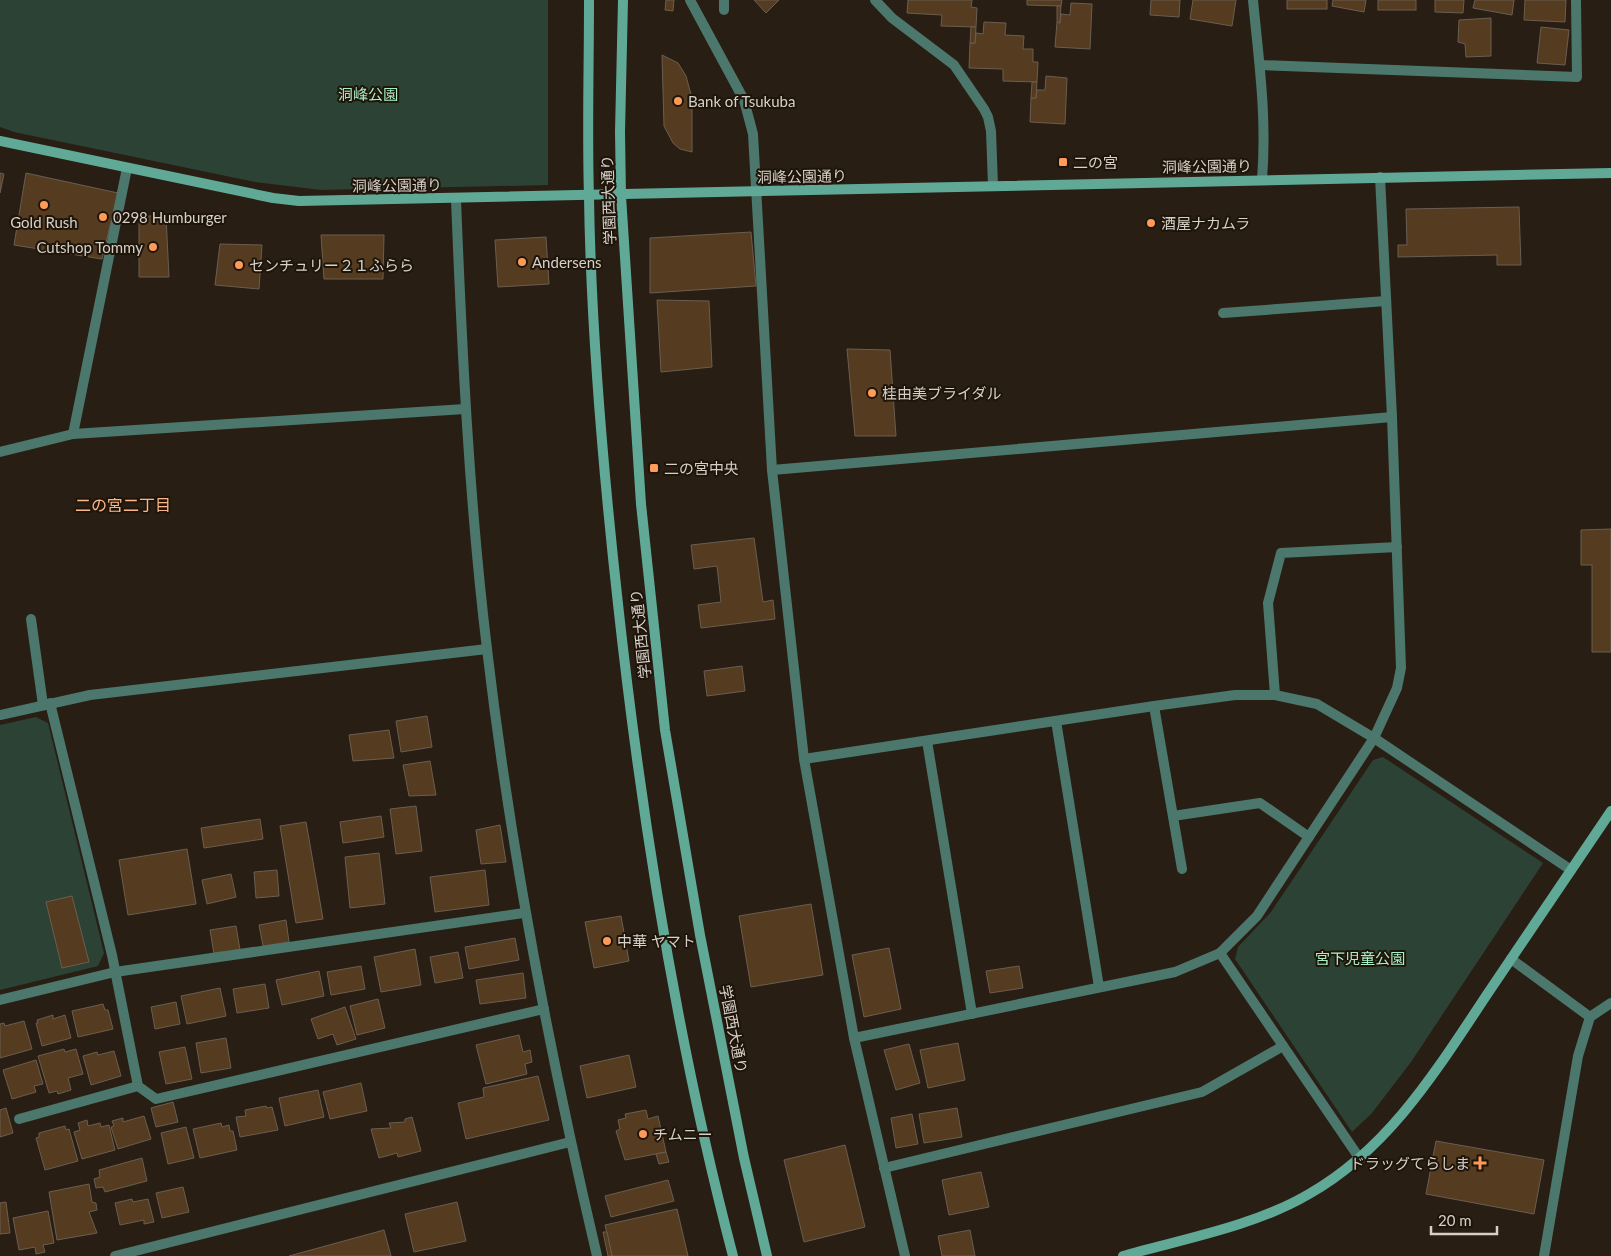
<svg xmlns="http://www.w3.org/2000/svg" width="1611" height="1256" font-family="Lato,'Noto Sans JP',sans-serif">
<style>
.green{fill:#2c4235}
.building{fill:#553b1f;stroke:#6b5e51}
.lines{fill:none;stroke-linecap:round;stroke-linejoin:round}
.lane{stroke:#4b776c;stroke-width:10}
.street{stroke:#4b776c;stroke-width:10}
.secondary{stroke:#60a997;stroke-width:10}
.poi-dot{fill:#ff9b59;stroke:#1e150a;stroke-width:2}
.labels{text-anchor:middle;dominant-baseline:central;stroke-width:4;stroke-linejoin:round;paint-order:stroke}
.park-label{font-size:15px;fill:#aaedc7;stroke:#1e150a}
.poi-label{font-size:15px;fill:#d7d0c9;stroke:#1e150a;text-anchor:start}
.street-label{font-size:15px;fill:#d7d0c9;stroke:#1e150a}
.neighbourhood-label{font-size:16px;fill:#fbb58a;stroke:#1e150a}
</style>
<rect width="100%" height="100%" fill="#281e13"/>
<g class="green">
<polygon points="0,0 548,0 548,185 321,190 255,182 14,132 0,127"/>
<polygon points="36,717 48,723 104,953 98,966 0,990 0,725"/>
<polygon points="1383,757 1543,863 1411,1062 1372,1113 1352,1132 1235,959 1238,947 1271,912 1373,760"/>
</g>
<g class="building">
<polygon points="666,0 674,0 673,11 665,10"/>
<polygon points="754,0 779,0 766,13"/>
<polygon points="908,0 972,0 971,7 977,8 976,27 941,26 942,15 907,13"/>
<polygon points="1027,0 1062,0 1061,6 1027,5"/>
<polygon points="1151,0 1180,0 1179,17 1150,15"/>
<polygon points="1193,0 1236,0 1232,26 1190,19"/>
<rect x="1287" y="0" width="40" height="9"/>
<polygon points="1333,0 1366,0 1364,12 1332,6"/>
<rect x="1378" y="0" width="38" height="10"/>
<polygon points="1435,0 1464,0 1463,13 1435,12"/>
<polygon points="1475,0 1514,0 1512,15 1473,8"/>
<polygon points="1525,0 1566,0 1565,22 1524,20"/>
<polygon points="1071,3 1092,4 1090,49 1055,47 1057,22 1060,23 1061,14 1070,15"/>
<polygon points="1057,6 1061,6 1060,23 1057,22"/>
<polygon points="1491,18 1491,56 1466,57 1465,44 1458,42 1459,20"/>
<polygon points="984,22 1006,23 1005,35 1024,36 1023,49 1033,49 1033,62 1038,62 1037,82 1003,81 1003,69 969,68 970,43 975,43 976,33 983,34"/>
<polygon points="971,27 976,27 975,43 970,43"/>
<polygon points="1541,27 1569,30 1565,65 1537,63"/>
<polygon points="662,55 678,63 686,76 692,98 692,152 680,149 673,143 664,126"/>
<polygon points="1046,76 1067,78 1065,124 1030,122 1031,98 1036,98 1037,90 1045,90"/>
<polygon points="1032,82 1037,82 1036,98 1031,98"/>
<polygon points="0,173 4,174 0,193"/>
<polygon points="26,173 118,193 102,259 14,245"/>
<polygon points="1519,207 1521,265 1497,265 1497,255 1398,257 1398,245 1407,245 1406,209"/>
<polygon points="139,216 166,216 169,277 139,277"/>
<polygon points="751,232 756,286 650,293 650,238"/>
<polygon points="321,235 384,235 383,279 324,279"/>
<polygon points="546,237 549,284 498,287 495,240"/>
<polygon points="220,244 262,245 259,289 215,285"/>
<polygon points="657,300 709,301 712,367 661,372"/>
<polygon points="847,349 890,350 896,436 855,436"/>
<polygon points="1611,529 1611,652 1592,652 1592,565 1581,565 1581,530"/>
<polygon points="754,538 763,602 773,600 775,619 701,628 698,605 721,602 717,566 694,569 691,545"/>
<polygon points="742,666 745,691 707,696 704,671"/>
<polygon points="427,716 432,747 401,752 396,721"/>
<polygon points="389,730 394,758 353,761 349,735"/>
<polygon points="430,761 436,795 409,796 403,765"/>
<polygon points="416,806 422,851 396,854 390,809"/>
<polygon points="381,816 384,837 343,843 340,822"/>
<polygon points="260,819 263,839 204,848 201,828"/>
<polygon points="306,822 323,919 296,923 280,826"/>
<polygon points="500,825 506,862 481,864 476,830"/>
<polygon points="187,849 196,904 128,915 119,860"/>
<polygon points="379,853 385,904 350,908 345,857"/>
<polygon points="277,870 279,896 256,898 254,872"/>
<polygon points="485,870 489,905 435,912 430,877"/>
<polygon points="231,874 236,897 207,904 202,880"/>
<polygon points="72,896 89,962 62,968 46,902"/>
<polygon points="811,904 823,975 751,987 739,916"/>
<polygon points="621,916 629,961 594,968 585,922"/>
<polygon points="286,920 289,942 263,946 259,925"/>
<polygon points="236,926 240,950 214,954 210,930"/>
<polygon points="515,938 519,960 469,969 465,947"/>
<polygon points="889,948 901,1009 864,1017 852,955"/>
<polygon points="415,949 421,985 381,992 374,957"/>
<polygon points="458,952 463,978 435,983 430,957"/>
<polygon points="361,966 365,989 331,995 327,972"/>
<polygon points="1019,966 1023,988 990,993 986,971"/>
<polygon points="319,971 324,996 282,1005 276,980"/>
<polygon points="523,973 526,998 480,1004 476,980"/>
<polygon points="265,984 269,1008 237,1013 233,989"/>
<polygon points="220,988 226,1016 187,1024 181,996"/>
<polygon points="378,999 385,1028 357,1035 350,1006"/>
<polygon points="176,1002 180,1024 155,1029 151,1007"/>
<polygon points="103,1004 105,1010 108,1010 113,1029 78,1037 72,1011"/>
<polygon points="345,1007 356,1039 337,1045 333,1034 318,1039 311,1019"/>
<polygon points="53,1015 53,1019 65,1015 71,1038 42,1046 36,1023 38,1023 37,1020"/>
<polygon points="24,1021 32,1049 0,1058 0,1024 4,1023 5,1026"/>
<polygon points="519,1035 523,1052 530,1050 532,1062 525,1064 527,1074 486,1084 476,1045"/>
<polygon points="226,1038 231,1068 201,1073 196,1043"/>
<polygon points="958,1043 965,1080 928,1088 920,1050"/>
<polygon points="909,1044 920,1083 896,1090 884,1050"/>
<polygon points="185,1047 192,1079 166,1084 159,1052"/>
<polygon points="64,1049 65,1052 76,1049 83,1074 68,1078 71,1090 58,1094 57,1091 49,1093 38,1056"/>
<polygon points="114,1051 121,1076 91,1085 83,1056 97,1052 98,1055"/>
<polygon points="629,1055 636,1087 587,1098 580,1066"/>
<polygon points="36,1060 43,1084 34,1086 36,1092 12,1099 3,1070"/>
<polygon points="538,1076 549,1120 466,1139 458,1103 484,1097 483,1088"/>
<polygon points="361,1083 367,1111 330,1119 323,1092"/>
<polygon points="318,1090 324,1117 285,1126 279,1098"/>
<polygon points="173,1102 178,1122 156,1127 151,1108"/>
<polygon points="266,1106 267,1108 272,1107 278,1130 240,1137 236,1117 246,1116 245,1110"/>
<polygon points="6,1108 13,1133 0,1137 0,1110"/>
<polygon points="957,1108 962,1137 924,1143 919,1114"/>
<polygon points="646,1110 648,1119 658,1116 666,1152 625,1160 616,1131 620,1129 618,1120 626,1118 625,1114"/>
<polygon points="912,1114 918,1144 896,1148 891,1118"/>
<polygon points="144,1116 151,1139 118,1149 111,1127 114,1126 112,1121 123,1118 123,1122"/>
<polygon points="412,1117 421,1151 398,1157 397,1153 379,1158 371,1129 391,1128 389,1123 405,1122 405,1119"/>
<polygon points="87,1120 88,1126 100,1123 101,1127 109,1125 115,1150 82,1159 74,1132 80,1130 78,1123"/>
<polygon points="221,1123 222,1127 229,1125 230,1131 233,1131 237,1150 200,1158 193,1129"/>
<polygon points="65,1126 66,1130 69,1129 78,1161 45,1170 36,1138 39,1137 39,1133"/>
<polygon points="186,1127 194,1158 168,1164 161,1133"/>
<polygon points="1436,1141 1544,1160 1534,1214 1426,1194"/>
<polygon points="845,1145 865,1227 804,1242 784,1160"/>
<polygon points="666,1152 669,1162 659,1164 656,1154"/>
<polygon points="142,1158 147,1181 105,1192 103,1187 96,1188 94,1179 100,1177 99,1170"/>
<polygon points="981,1172 989,1207 949,1215 942,1180"/>
<polygon points="668,1180 674,1201 611,1217 605,1196"/>
<polygon points="89,1184 92,1202 96,1203 97,1210 89,1212 97,1233 57,1240 49,1192"/>
<polygon points="183,1187 189,1212 162,1218 156,1193"/>
<polygon points="132,1199 133,1202 148,1199 154,1222 144,1224 144,1220 120,1225 115,1203"/>
<polygon points="6,1202 10,1233 0,1234 0,1203"/>
<polygon points="457,1202 466,1241 414,1252 405,1214"/>
<polygon points="677,1209 688,1256 612,1256 605,1225"/>
<polygon points="48,1211 54,1243 43,1245 45,1252 36,1254 35,1247 19,1250 13,1218"/>
<polygon points="384,1230 391,1256 289,1256"/>
<polygon points="970,1230 975,1256 942,1256 938,1236"/>
<polygon points="603,1232 607,1232 612,1256 608,1256"/>
</g>
<g class="lines">
<g class="lane">
<polyline points="875,0 892,18 954,65 984,109 988,117 991,131 993,186"/>
<polyline points="724,10 724,0"/>
<polyline points="31,619 43,705"/>
</g>
<g class="street">
<polyline points="690,0 744,100 753,134 772,470 804,759 854,1038 905,1256"/>
<path d="M1253 0C1259 63 1267 116 1262 180"/>
<polyline points="1260,65 1577,77 1576,0"/>
<path d="M456 200C462 350 469 500 487 649 511 854 550 1056 597 1256"/>
<polyline points="1223,313 1386,301"/>
<polyline points="73,434 127,168"/>
<polyline points="0,452 73,434 465,409"/>
<polyline points="772,470 1392,417"/>
<polyline points="1275,695 1268,603 1281,553 1397,547"/>
<polyline points="50,703 112,955 138,1086 156,1099 544,1009"/>
<polyline points="1154,706 1182,869"/>
<polyline points="0,715 90,695 487,649"/>
<polyline points="1056,721 1099,987"/>
<polyline points="927,741 972,1014"/>
<polyline points="804,759 1154,706 1235,695 1275,695 1317,704 1374,738 1571,870"/>
<polyline points="1173,816 1260,803 1309,837"/>
<polyline points="1220,953 1360,1159"/>
<polyline points="1511,959 1590,1017 1578,1056 1544,1256"/>
<polyline points="0,1000 115,972 524,913"/>
<polyline points="1590,1017 1611,1003"/>
<polyline points="854,1038 1175,972 1220,953 1257,916 1374,738 1397,688 1401,668 1392,417 1380,177"/>
<polyline points="19,1119 138,1086"/>
<polyline points="884,1168 1202,1092 1283,1046"/>
<polyline points="115,1256 570,1142"/>
</g>
<g class="secondary">
<path d="M589 0C589 66 587 132 589 197 591 333 603 469 618 604 642 823 677 1043 733 1256"/>
<polyline points="623,0 620,132 621,196 641,504 665,730 700,935 744,1158 767,1256"/>
<polyline points="0,141 273,198 299,201 1611,173"/>
<path d="M1123 1256C1183 1239 1255 1226 1309 1194 1390 1148 1438 1068 1488 993 1529 932 1570 871 1611 811"/>
</g>
</g>
<g class="poi-dot">
<circle cx="678" cy="101" r="5"/>
<rect x="1058" y="157" width="10" height="10" rx="2.5"/>
<circle cx="44" cy="205" r="5"/>
<circle cx="103" cy="217" r="5"/>
<circle cx="1151" cy="223" r="5"/>
<circle cx="153" cy="247" r="5"/>
<circle cx="522" cy="262" r="5"/>
<circle cx="239" cy="265" r="5"/>
<circle cx="872" cy="393" r="5"/>
<rect x="649" y="463" width="10" height="10" rx="2.5"/>
<circle cx="607" cy="941" r="5"/>
<circle cx="643" cy="1134" r="5"/>
<path d="M1477.5 1155.5h5v5h5v5h-5v5h-5v-5h-5v-5h5z"/>
</g>
<g class="labels">
<g class="park-label">
<text x="368" y="94">洞峰公園</text>
<text x="1360" y="958">宮下児童公園</text>
</g>
<g class="poi-label">
<text x="688" y="101">Bank of Tsukuba</text>
<text x="1073" y="162">二の宮</text>
<text x="113" y="217">0298 Humburger</text>
<text x="44" y="222" text-anchor="middle">Gold Rush</text>
<text x="1161" y="223">酒屋ナカムラ</text>
<text x="143" y="247" text-anchor="end">Cutshop Tommy</text>
<text x="532" y="262">Andersens</text>
<text x="249" y="265">センチュリー２１ふらら</text>
<text x="882" y="393">桂由美ブライダル</text>
<text x="664" y="468">二の宮中央</text>
<text x="617" y="941">中華 ヤマト</text>
<text x="653" y="1134">チムニー</text>
<text x="1470" y="1163" text-anchor="end">ドラッグてらしま</text>
</g>
<g class="street-label">
<text transform="translate(1207 166) rotate(-1)">洞峰公園通り</text>
<text transform="translate(802 176) rotate(-1)">洞峰公園通り</text>
<text transform="translate(397 185) rotate(-1)">洞峰公園通り</text>
<text transform="translate(608 200) rotate(-92)">学園西大通り</text>
<text transform="translate(640 634) rotate(-96)">学園西大通り</text>
<text transform="translate(734 1029) rotate(79)">学園西大通り</text>
</g>
<g class="neighbourhood-label">
<text x="123" y="504">二の宮二丁目</text>
</g>
</g>
<path d="M1431 1226v8h66v-8" fill="none" stroke="#d7d0c9" stroke-width="2.5"/>
<text x="1438" y="1226" font-size="15" fill="#d7d0c9" stroke="#1e150a" stroke-width="4" paint-order="stroke">20 m</text>
</svg>
